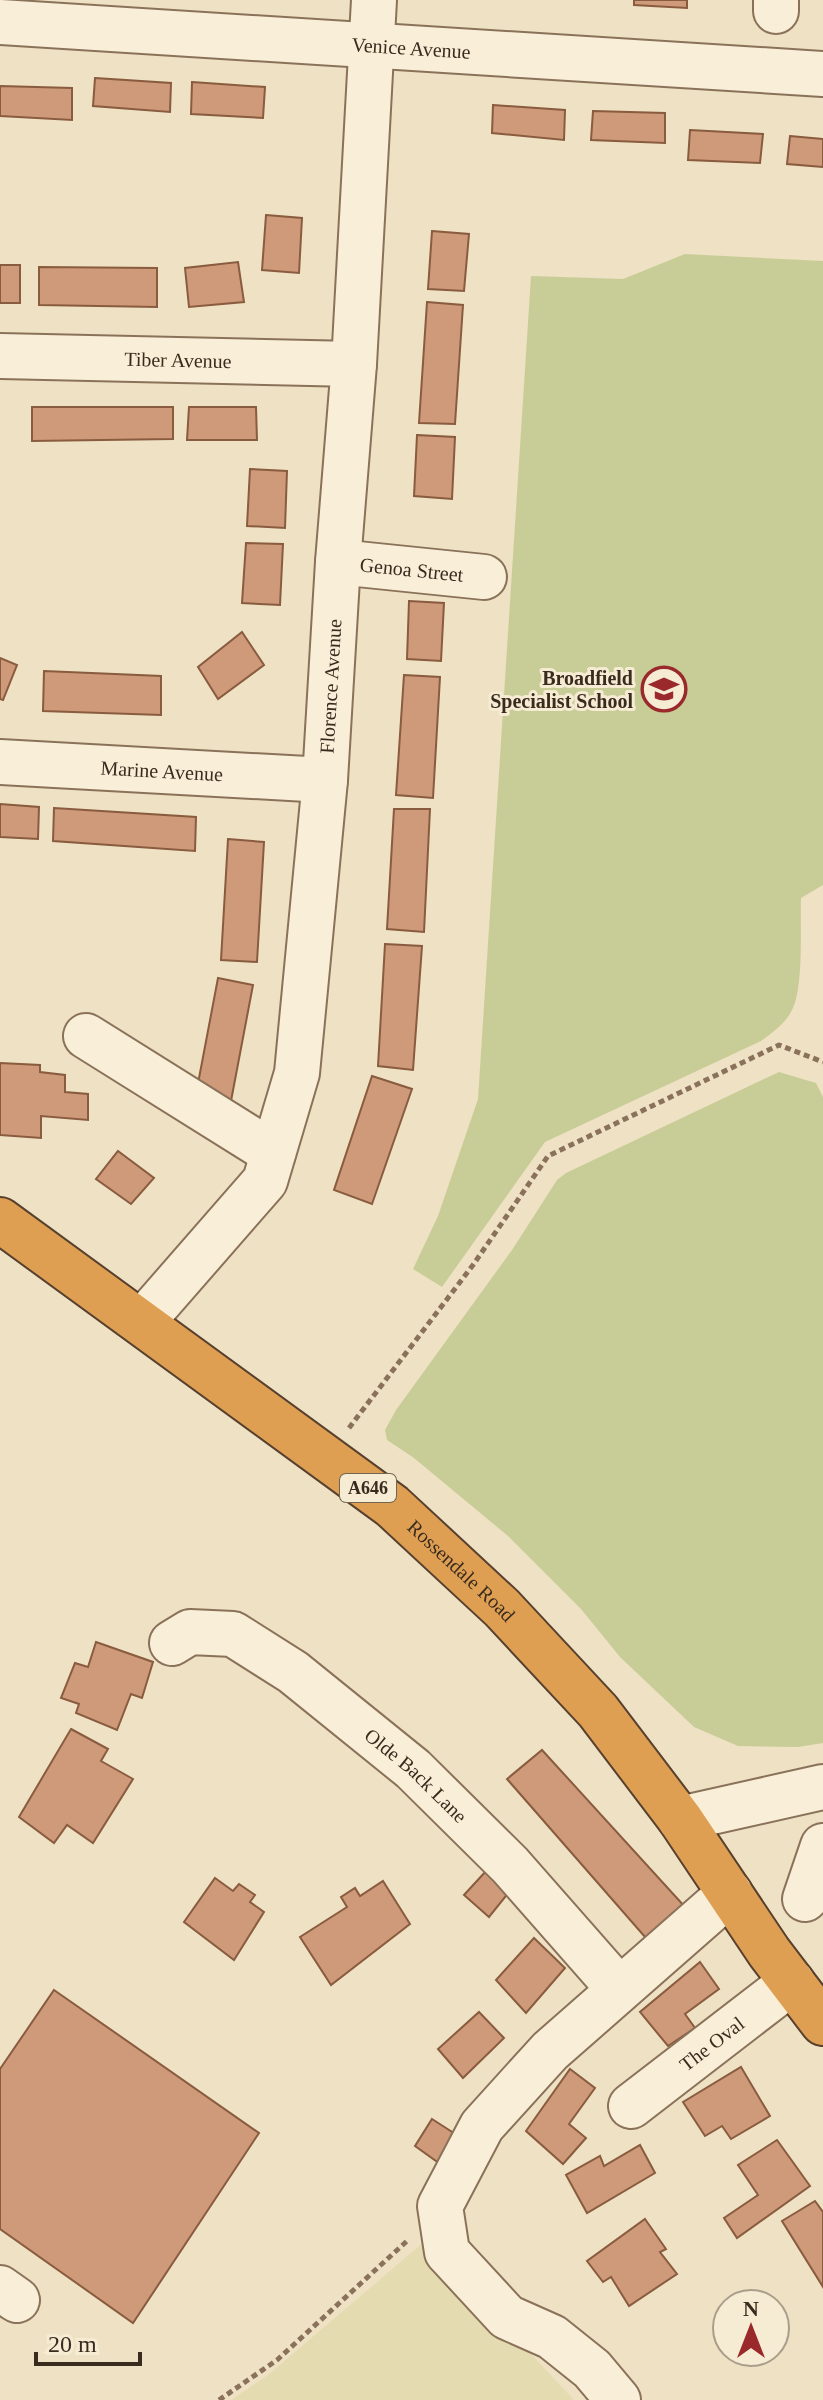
<svg xmlns="http://www.w3.org/2000/svg" width="823" height="2400" font-family="'Times New Roman',serif">
<style>
.farmland{fill:#e5dbb1}
.green{fill:#c8cd97}
.building{fill:#ce9a79;stroke:#895b3f;stroke-width:2}
.lines{fill:none;stroke-linecap:round;stroke-linejoin:round}
.minor-casing{stroke:#8a725a;stroke-width:48}
.highway-casing{stroke:#57402e;stroke-width:48}
.path{stroke:#8a725a;stroke-width:5;stroke-dasharray:6 4;stroke-linecap:butt}
.minor{stroke:#f9eed7;stroke-width:44}
.highway{stroke:#df9f53;stroke-width:44}
.labels{text-anchor:middle;dominant-baseline:central;stroke-width:6;stroke-linejoin:round;paint-order:stroke}
.shield{fill:#f6ebd3;stroke:#726554;stroke-width:2}
.shield-label{font-size:18px;font-weight:bold;fill:#392b1e}
.street-label{font-size:20px;fill:#392b1e;stroke:#f6ebd3}
.poi-label{font-size:20px;font-weight:bold;fill:#392b1e;stroke:#f6ebd3;text-anchor:end}
</style>
<rect width="100%" height="100%" fill="#efe1c3"/>
<polygon class="farmland" points="425,2241 574,2400 231,2400 268,2375"/>
<g class="green">
<path d="M685 254 823 261V885L801 898C800 925 804 988 792 1010 786 1023 772 1033 761 1041L545 1142 442 1287 413 1269 438 1216 478 1099 531 276 623 279Z"/>
<polygon points="779,1072 816,1083 823,1097 823,1743 798,1747 738,1746 694,1727 620,1657 581,1609 508,1536 414,1458 387,1440 385,1430 396,1410 512,1250 557,1180 566,1173"/>
</g>
<g class="building">
<polygon points="634,0 687,0 687,8 634,5"/>
<polygon points="95,78 171,83 170,112 93,106"/>
<polygon points="192,82 265,87 263,118 191,114"/>
<polygon points="0,86 72,88 72,120 0,116"/>
<polygon points="493,105 565,110 564,140 492,133"/>
<polygon points="593,111 665,113 665,143 591,140"/>
<polygon points="690,130 763,134 760,163 688,160"/>
<polygon points="790,136 823,139 823,167 787,164"/>
<polygon points="266,215 302,218 299,273 262,270"/>
<polygon points="432,231 469,234 464,291 428,289"/>
<polygon points="238,262 244,302 189,307 185,268"/>
<rect x="0" y="265" width="20" height="38"/>
<polygon points="39,267 157,268 157,307 39,305"/>
<polygon points="427,302 463,305 455,424 419,423"/>
<polygon points="32,407 173,407 173,439 32,441"/>
<polygon points="189,407 256,407 257,440 187,440"/>
<polygon points="417,435 455,437 452,499 414,496"/>
<polygon points="250,469 287,471 285,528 247,526"/>
<polygon points="246,543 283,544 280,605 242,603"/>
<polygon points="409,601 444,603 441,661 407,659"/>
<polygon points="242,632 264,665 218,699 198,667"/>
<polygon points="0,658 17,665 3,700 0,699"/>
<polygon points="44,671 161,676 161,715 43,711"/>
<polygon points="404,675 440,677 433,798 396,795"/>
<polygon points="0,804 39,807 38,839 0,837"/>
<polygon points="54,808 196,817 195,851 53,841"/>
<polygon points="394,809 430,809 424,932 387,929"/>
<polygon points="228,839 264,842 257,962 221,960"/>
<polygon points="385,944 422,946 413,1070 378,1066"/>
<polygon points="218,978 253,985 231,1101 196,1094"/>
<polygon points="0,1063 40,1065 40,1072 65,1075 65,1092 88,1094 88,1120 41,1116 41,1138 0,1135"/>
<polygon points="372,1076 412,1089 372,1204 334,1190"/>
<polygon points="118,1151 154,1178 131,1204 96,1179"/>
<polygon points="96,1642 153,1662 142,1698 131,1694 117,1730 76,1713 79,1704 61,1698 75,1663 88,1667"/>
<polygon points="71,1729 108,1749 101,1761 133,1779 93,1843 67,1825 54,1843 19,1817"/>
<polygon points="542,1750 686,1908 652,1945 507,1779"/>
<polygon points="487,1870 510,1891 489,1917 464,1895"/>
<polygon points="215,1878 233,1891 239,1884 255,1895 250,1902 264,1912 234,1960 184,1922"/>
<polygon points="383,1881 410,1924 331,1985 300,1937 347,1907 341,1897 355,1888 360,1896"/>
<polygon points="534,1938 565,1968 526,2013 496,1980"/>
<polygon points="700,1962 719,1989 685,2014 695,2028 668,2046 640,2012"/>
<polygon points="54,1990 259,2133 133,2323 0,2229 0,2069"/>
<polygon points="479,2012 504,2038 463,2078 438,2049"/>
<polygon points="741,2067 770,2116 731,2139 722,2126 705,2136 683,2102"/>
<polygon points="570,2069 595,2088 569,2124 586,2138 563,2164 526,2131"/>
<polygon points="432,2119 460,2137 443,2166 415,2146"/>
<polygon points="777,2140 810,2186 737,2238 724,2218 758,2195 738,2165"/>
<polygon points="640,2145 655,2173 587,2213 566,2175 600,2156 604,2166"/>
<polygon points="815,2201 823,2212 823,2287 782,2221"/>
<polygon points="645,2219 666,2249 660,2252 677,2274 629,2306 611,2277 603,2282 587,2261"/>
</g>
<g class="lines">
<g class="minor-casing">
<g id="minor">
<polyline points="776,11 776,0"/>
<path id="s1" d="M0 22 823 74"/>
<path id="s2" d="M0 356 354 364"/>
<path id="s3" d="M338 562 484 577"/>
<path id="s4" d="M0 762 325 780"/>
<polyline points="86,1036 273,1153"/>
<path id="s5" d="M142 1322 265 1181 297 1073 325 780 338 562 354 364 374 0"/>
<path id="s6" d="M172 1643 190 1632 233 1634 293 1672 413 1769 510 1865 619 1989"/>
<polyline points="680,1819 823,1787"/>
<polyline points="805,1899 823,1846"/>
<path id="s7" d="M631 2106 792 1982"/>
<polyline points="0,2288 17,2300"/>
<polyline points="618,2400 592,2369 552,2337 507,2317 447,2252 440,2206 482,2126 550,2051 730,1893"/>
</g>
</g>
<g class="highway-casing">
<g id="highway">
<path id="s8" d="M0 1220 392 1506 502 1608 598 1711 680 1819 769 1952 823 2023"/>
</g>
</g>
<g class="path">
<polyline points="349,1428 473,1265 548,1156 779,1045 823,1062"/>
<polyline points="219,2400 277,2360 407,2241"/>
</g>
<use href="#minor" class="minor"/>
<use href="#highway" class="highway"/>
</g>
<defs>
<g id="school-ring" transform="scale(2.3)"><circle r="9.5" fill="#f6ebd3" stroke="#9a292c" stroke-width="1.5"/><path d="M0-5L7-2L0 1L-7-2ZM-4 1L0 2.5L4 1V4Q0 6-4 4Z" fill="#9a292c"/></g>
</defs>
<g fill-rule="evenodd">
<use href="#school-ring" x="664" y="689"/>
</g>
<g class="labels">
<rect class="shield" x="340" y="1474" width="56" height="28" rx="6"/>
<g class="shield-label">
<text x="368" y="1488">A646</text>
</g>
<g class="street-label">
<text stroke="none"><textPath href="#s1" startOffset="412">Venice Avenue</textPath></text>
<text stroke="none"><textPath href="#s2" startOffset="178">Tiber Avenue</textPath></text>
<text stroke="none"><textPath href="#s3" startOffset="74">Genoa Street</textPath></text>
<text stroke="none"><textPath href="#s5" startOffset="688">Florence Avenue</textPath></text>
<text stroke="none"><textPath href="#s4" startOffset="162">Marine Avenue</textPath></text>
<text stroke="none"><textPath href="#s8" startOffset="580">Rossendale Road</textPath></text>
<text stroke="none"><textPath href="#s6" startOffset="296">Olde Back Lane</textPath></text>
<text stroke="none"><textPath href="#s7" startOffset="102">The Oval</textPath></text>
</g>
<g class="poi-label">
<text x="633" y="678">Broadfield<tspan x="633" dy="23">Specialist School</tspan></text>
</g>
</g>
<g transform="translate(751 2328)"><circle r="38" fill="#f6ebd3" stroke="#aa9e8b" stroke-width="2"/>
<path d="M0-6L14 30L0 20L-14 30Z" fill="#9a292c"/>
<text y="-12" font-size="22" font-weight="bold" text-anchor="middle" fill="#392b1e">N</text>
</g>
<path d="M36 2352v12h104v-12" fill="none" stroke="#392b1e" stroke-width="4"/>
<text x="48" y="2352" font-size="24" fill="#392b1e" stroke="#f6ebd3" stroke-width="6" paint-order="stroke">20 m</text>
</svg>
